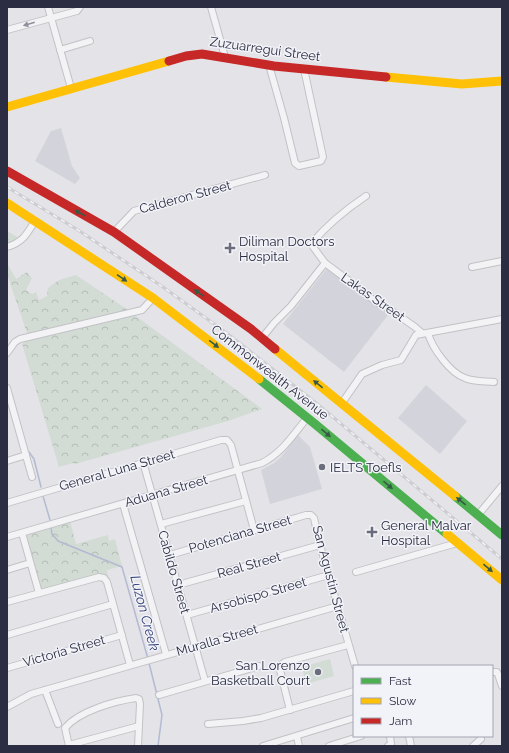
<svg xmlns="http://www.w3.org/2000/svg" width="509" height="753" font-family="Raleway,sans-serif">
<style>
.built{fill:#d3d3db}
.forest{fill:url(#forest-crowns)}
.pitch{fill:#d2dbd4}
.lines{fill:none;stroke-linecap:round;stroke-linejoin:round}
.stream{stroke:#b3bad2;stroke-width:1.5}
.street-casing{stroke:#c2c2c6;stroke-width:8}
.street{stroke:#f3f3f6;stroke-width:6}
.fast{stroke:#4caf50;stroke-width:9}
.slow{stroke:#ffc107;stroke-width:9}
.jam{stroke:#c62828;stroke-width:9}
.rail-casing{stroke:#cdcdd1;stroke-width:3}
.rail{stroke:#f2f3f8;stroke-width:1.5;stroke-dasharray:4.5;stroke-linecap:butt}
.oneway{fill:#8f909c}
.oneway2{fill:#375a47}
.poi-dot{fill:#6c6d7c;stroke:#f2f3f8;stroke-width:1.5}
.labels{text-anchor:middle;dominant-baseline:central;stroke-width:3;stroke-linejoin:round;paint-order:stroke}
.street-label{font-size:13px;fill:#2b2d42;stroke:#f2f3f8}
.poi-label{font-size:13px;fill:#2b2d42;stroke:#f2f3f8;text-anchor:start}
.water-label{font-size:14px;font-style:italic;fill:#354176;stroke:#f2f3f8}
</style>
<defs>
<pattern id="forest-crowns" width="20" height="18" patternUnits="userSpaceOnUse"><rect width="20" height="18" fill="#d2dbd4"/><path d="M2 6a3 3 0 1 1 6 0M12 15a3 3 0 1 1 6 0" fill="none" stroke="#b4bcb7"/></pattern>
</defs>
<rect width="100%" height="100%" fill="#e4e4e8"/>
<g class="built">
<polygon points="61,128 72,166 80,178 75,184 35,161 51,131"/>
<polygon points="328,267 388,315 344,372 283,324"/>
<polygon points="426,385 467,421 440,454 398,418"/>
<polygon points="298,435 310,447 322,489 270,504 261,470 274,463 281,457"/>
</g>
<g class="forest">
<polygon points="7,231 19,238 15,243 7,245"/>
<polygon points="7,263 16,279 27,272 32,278 26,290 32,294 36,292 39,300 47,296 48,288 59,280 76,275 125,308 262,409 228,421 75,464 73,463 59,467 22,344 29,339 7,274"/>
<polygon points="70,521 76,544 108,535 109,541 115,539 122,566 107,570 108,577 101,574 40,590 24,534"/>
</g>
<polygon class="pitch" points="330,659 334,676 306,684 302,667"/>
<g class="lines">
<g class="stream">
<polyline points="29,452 34,459 41,487"/>
<polyline points="43,496 50,520"/>
<polyline points="51,528 52,534 58,541 122,567 148,659"/>
<polyline points="149,663 162,715 158,746"/>
</g>
<g class="street-casing">
<g id="street">
<polyline points="48,7 71,88"/>
<polyline points="211,7 225,57"/>
<polyline points="7,30 77,11 80,7"/>
<polyline points="60,50 90,41"/>
<polyline points="269,65 284,118 295,163 299,166 321,161 323,157 304,69"/>
<path d="M366 196C345 210 327 225 311 244L325 263 360 289 376 302 392 311 415 327 422 333"/>
<polyline points="114,232 134,211 265,175"/>
<path d="M7 247C23 242 27 234 35 221"/>
<polyline points="472,267 502,261"/>
<path d="M428 333C432 348 450 373 465 378 474 382 485 381 494 382"/>
<polyline points="262,338 274,323 291,306 325,263"/>
<polyline points="7,353 15,342 20,339 142,310 153,298"/>
<polyline points="7,388 32,477"/>
<polyline points="342,403 362,374 382,365 401,360 416,335 502,319"/>
<polyline points="7,461 26,455"/>
<polyline points="143,462 205,681"/>
<polyline points="7,503 221,440 227,440 231,445 254,530"/>
<polyline points="123,504 166,654"/>
<polyline points="478,515 502,486"/>
<polyline points="161,524 246,501"/>
<polyline points="22,533 39,593"/>
<path d="M7 537 262 463C282 453 293 435 307 418"/>
<polyline points="170,555 306,515 311,515 314,518 320,545 355,666"/>
<polyline points="7,570 30,563"/>
<polyline points="356,572 457,543"/>
<polyline points="178,585 320,545"/>
<polyline points="7,602 99,577 104,578 107,582 130,665"/>
<polyline points="187,615 329,575"/>
<polyline points="7,635 113,604"/>
<polyline points="7,668 122,635"/>
<polyline points="492,672 497,672 498,674 502,686"/>
<polyline points="45,690 58,724"/>
<polyline points="159,695 259,666"/>
<polyline points="7,707 31,694 338,606"/>
<polyline points="290,710 280,670 281,665 285,662 348,645"/>
<polyline points="208,724 243,721 261,718 354,691"/>
<polyline points="409,736 411,746"/>
<polyline points="297,737 299,746"/>
<polyline points="69,745 139,726"/>
<path d="M69 746 65 728C79 711 115 701 136 698L139 699 140 704 138 746"/>
<polyline points="263,746 354,718"/>
<polyline points="329,746 361,736"/>
<polyline points="388,746 391,744 390,736"/>
<polyline points="473,746 481,739"/>
</g>
</g>
<use href="#street" class="street"/>
<g class="fast">
<polyline points="259,379 315,424 447,534"/>
<polyline points="455,496 502,535"/>
</g>
<g class="slow">
<polyline points="386,77 462,84 502,81"/>
<polyline points="7,107 169,61"/>
<polyline points="7,203 153,298 259,379"/>
<polyline points="275,349 455,496"/>
<polyline points="447,534 502,580"/>
</g>
<g class="jam">
<polyline points="169,61 186,56 202,54 274,66 386,77"/>
<polyline points="7,171 114,232 251,329 275,349"/>
</g>
<g class="rail-casing">
<polyline id="rail" points="7,187 78,230 163,287 228,334 315,402 502,559"/>
</g>
<use href="#rail" class="rail"/>
</g>
<defs><path id="oneway-solid" d="M-6-.8H1V-3.2L6.5 0L1 3.2V.8H-6Z"/></defs>
<use class="oneway" href="#oneway-solid" transform="translate(29 24) rotate(164)"/>
<g class="oneway2">
<use href="#oneway-solid" transform="translate(80 213) rotate(-151)"/>
<use href="#oneway-solid" transform="translate(122 278) rotate(34)"/>
<use href="#oneway-solid" transform="translate(199 293) rotate(-145)"/>
<use href="#oneway-solid" transform="translate(214 344) rotate(37)"/>
<use href="#oneway-solid" transform="translate(318 384) rotate(-141)"/>
<use href="#oneway-solid" transform="translate(326 433) rotate(40)"/>
<use href="#oneway-solid" transform="translate(388 485) rotate(40)"/>
<use href="#oneway-solid" transform="translate(461 501) rotate(-141)"/>
<use href="#oneway-solid" transform="translate(488 568) rotate(40)"/>
</g>
<g class="poi-dot">
<path d="M228 242h4v4h4v4h-4v4h-4v-4h-4v-4h4z"/>
<circle cx="322" cy="467" r="4"/>
<path d="M370 526h4v4h4v4h-4v4h-4v-4h-4v-4h4z"/>
<circle cx="318" cy="672" r="4"/>
</g>
<g class="labels">
<g class="street-label">
<text transform="translate(265 49) rotate(8)">Zuzuarregui Street</text>
<text transform="translate(185 197) rotate(-15)">Calderon Street</text>
<text transform="translate(373 297) rotate(35)">Lakas Street</text>
<text transform="translate(270 372) rotate(38)">Commonwealth Avenue</text>
<text transform="translate(117 470) rotate(-16)">General Luna Street</text>
<text transform="translate(166 491) rotate(-16)">Aduana Street</text>
<text transform="translate(240 534) rotate(-16)">Potenciana Street</text>
<text transform="translate(249 565) rotate(-16)">Real Street</text>
<text transform="translate(174 572) rotate(74)">Cabildo Street</text>
<text transform="translate(331 579) rotate(75)">San Agustin Street</text>
<text transform="translate(258 595) rotate(-16)">Arsobispo Street</text>
<text transform="translate(217 640) rotate(-16)">Muralla Street</text>
<text transform="translate(64 651) rotate(-16)">Victoria Street</text>
</g>
<g class="poi-label">
<text x="239" y="241">Diliman Doctors<tspan x="239" dy="15">Hospital</tspan></text>
<text x="330" y="467">IELTS Toefls</text>
<text x="381" y="525">General Malvar<tspan x="381" dy="15">Hospital</tspan></text>
<text x="310" y="665" text-anchor="end">San Lorenzo<tspan x="310" dy="15">Basketball Court</tspan></text>
</g>
<g class="water-label">
<text transform="translate(145 613) rotate(75)">Luzon Creek</text>
</g>
</g>
<rect width="509" height="753" fill="none" stroke="#2b2d42" stroke-width="16"/>
<rect x="353" y="665" width="140" height="72" fill="#f2f3f8" stroke="#a2a4af"/>
<rect x="361" y="678" width="20" height="6" fill="#4caf50" stroke="#a2a4af"/>
<text x="389" y="685" font-size="12" fill="#2b2d42">Fast</text>
<rect x="361" y="698" width="20" height="6" fill="#ffc107" stroke="#a2a4af"/>
<text x="389" y="705" font-size="12" fill="#2b2d42">Slow</text>
<rect x="361" y="718" width="20" height="6" fill="#c62828" stroke="#a2a4af"/>
<text x="389" y="725" font-size="12" fill="#2b2d42">Jam</text>
</svg>
